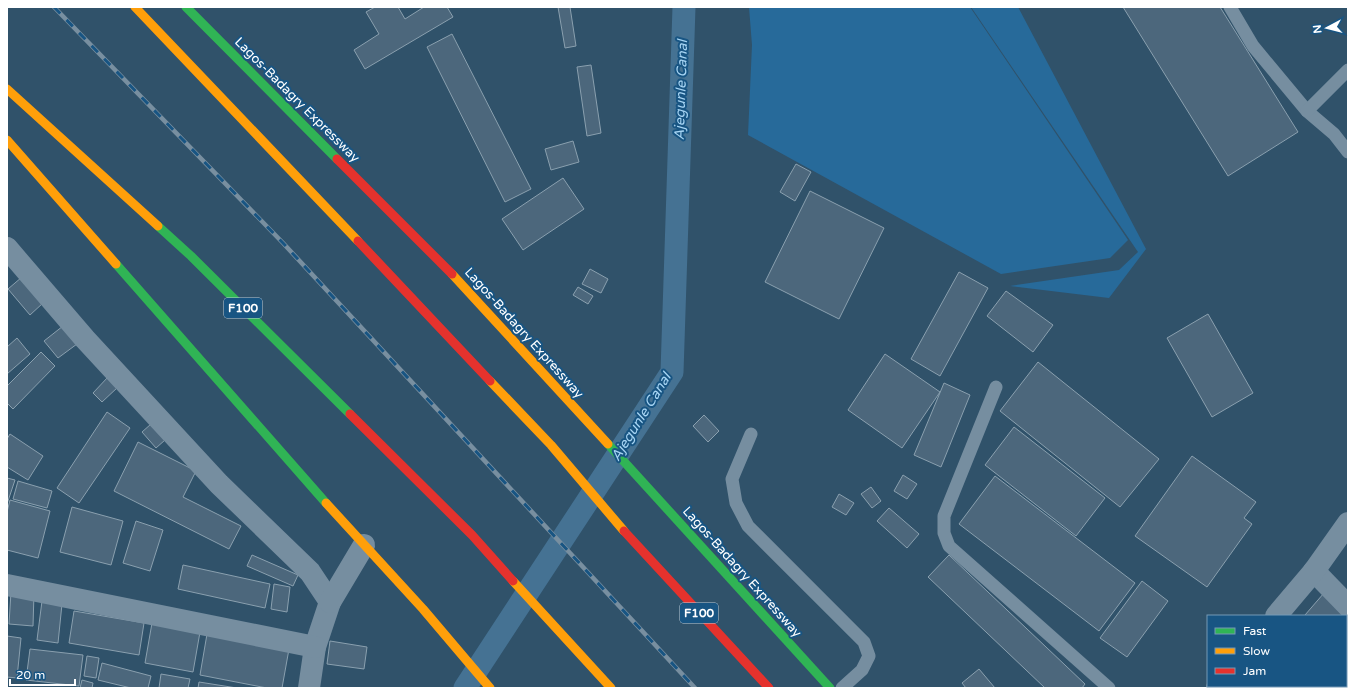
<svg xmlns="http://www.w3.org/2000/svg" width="1355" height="695" font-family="'Varela Round',sans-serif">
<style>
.green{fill:#276a9a}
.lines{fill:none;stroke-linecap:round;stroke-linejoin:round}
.canal{stroke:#457293;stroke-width:23}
.building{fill:#4c677c;stroke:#8aa0af}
.lane{stroke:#768ea0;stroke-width:13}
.street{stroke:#768ea0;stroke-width:22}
.fast{stroke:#30b455;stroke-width:9}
.slow{stroke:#ff9f0a;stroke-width:9}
.jam{stroke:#e5322d;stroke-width:9}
.rail-casing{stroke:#788fa0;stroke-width:4.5}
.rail{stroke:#185583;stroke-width:3;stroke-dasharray:9;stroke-linecap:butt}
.labels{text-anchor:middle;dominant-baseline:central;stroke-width:4;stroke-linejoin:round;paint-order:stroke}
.shield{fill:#185583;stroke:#baccda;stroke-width:1}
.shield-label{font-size:12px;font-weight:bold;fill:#fff}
.street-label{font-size:13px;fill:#fff;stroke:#185583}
.water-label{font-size:14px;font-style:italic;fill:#a7d5f4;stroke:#185583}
</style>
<rect width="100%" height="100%" fill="#30526a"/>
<g class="green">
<polygon points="749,7 970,7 1128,240 1110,258 1001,274 748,135 752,45"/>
<polygon points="971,7 1018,7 1146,249 1109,298 1010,286 1119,270 1138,252"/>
</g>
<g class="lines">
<polyline class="canal" points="465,688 672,372 684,7"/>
</g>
<g class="building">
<polygon points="375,7 398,7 405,19 424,7 447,7 453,17 365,69 354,50 379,34 366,12"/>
<polygon points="558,7 570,7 576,46 565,48"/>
<polygon points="1123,7 1220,7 1298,132 1228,176"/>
<polygon points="452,34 531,189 505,202 427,47"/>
<polygon points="591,65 601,133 587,136 577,67"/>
<polygon points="573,141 579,162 551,170 545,149"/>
<polygon points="796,164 811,172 795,201 780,192"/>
<polygon points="563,178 584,209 523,250 502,219"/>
<polygon points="810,191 884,228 839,319 765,282"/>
<polygon points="590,269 608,279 601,293 582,284"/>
<polygon points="959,272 988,288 940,376 911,359"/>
<polygon points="22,277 43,303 30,315 8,289"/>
<polygon points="578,287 593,296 588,304 573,295"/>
<polygon points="1006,291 1053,325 1033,352 987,316"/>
<polygon points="1208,314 1253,393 1212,417 1167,338"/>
<polygon points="63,326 77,344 58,358 44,341"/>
<polygon points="17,338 30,354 7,374 7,347"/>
<polygon points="41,352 55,366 13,409 7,403 7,386"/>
<polygon points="885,354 940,392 902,448 848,410"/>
<polygon points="1038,362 1159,459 1120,507 1000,411"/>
<polygon points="108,377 118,387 102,402 93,393"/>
<polygon points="944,383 970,395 941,467 914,455"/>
<polygon points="107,412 130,428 79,503 57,488"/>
<polygon points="704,415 719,431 708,442 693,426"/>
<polygon points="151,424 165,440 156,448 142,432"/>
<polygon points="1014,427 1105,498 1076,536 985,465"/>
<polygon points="10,434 43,456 28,480 7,467 7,439"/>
<polygon points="138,442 196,471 183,497 241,526 229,549 114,491"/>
<polygon points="1192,456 1256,502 1244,518 1252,524 1207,587 1135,536"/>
<polygon points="903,475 917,484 907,499 894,491"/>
<polygon points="995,476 1135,583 1099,631 959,524"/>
<polygon points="7,478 15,480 7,504"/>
<polygon points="18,481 52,491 47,508 13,499"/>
<polygon points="871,487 881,501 872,508 861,494"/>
<polygon points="839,494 854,503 846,515 832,507"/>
<polygon points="10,500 50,511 38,558 7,550 7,512"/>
<polygon points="72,507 123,521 111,565 60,552"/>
<polygon points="889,508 919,534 907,548 877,521"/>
<polygon points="136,521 163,530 150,571 123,563"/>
<polygon points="252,555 298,575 293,586 247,566"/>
<polygon points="949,555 1085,684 1082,688 1045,688 928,577"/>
<polygon points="183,565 270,584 265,608 178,589"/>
<polygon points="1142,581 1168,601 1127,657 1100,638"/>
<polygon points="274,584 290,587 287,612 271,609"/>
<polygon points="11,592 34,593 33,626 9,624"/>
<polygon points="1324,593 1348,614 1348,654 1346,652 1346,616 1306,616 1305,615"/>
<polygon points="42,601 62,604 58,643 37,640"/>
<polygon points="74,611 144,623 139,655 69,643"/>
<polygon points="152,623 200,632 193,672 145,663"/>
<polygon points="207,634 289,649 282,688 267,688 200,675"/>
<polygon points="7,636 21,638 17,678 7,677"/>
<polygon points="330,641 367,647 364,669 327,664"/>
<polygon points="30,649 83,655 79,686 26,680"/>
<polygon points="87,656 99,658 96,678 84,676"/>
<polygon points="1346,658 1348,659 1348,688 1341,688 1339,686 1346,686"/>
<polygon points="102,663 151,676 148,688 131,688 98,680"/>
<polygon points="979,669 995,688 966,688 962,683"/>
<polygon points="161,674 190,679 188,688 159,688"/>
<polygon points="82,680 93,683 92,688 80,688"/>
<polygon points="199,682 237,688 198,688"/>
<polygon points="1290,686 1317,686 1319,688 1288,688"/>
</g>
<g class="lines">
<g class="lane">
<polyline points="1230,7 1253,46 1307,111 1334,134 1348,152"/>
<polyline points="1307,111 1348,70"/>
<polyline points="996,387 944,516 944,533 949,546 1109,688"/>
<polyline points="751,434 732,479 736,503 748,526 864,642 869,656 862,670 842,688"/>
</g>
<g class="street">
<polyline points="7,248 85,339 219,484 310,572 330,602 315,647 309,688"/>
<polyline points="1314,571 1348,606"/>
<polyline points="7,585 315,647"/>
<polyline points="330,602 364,545"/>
<polyline points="1276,616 1314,571 1348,523"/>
<polyline points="1217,688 1219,686"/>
</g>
<g class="fast">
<polyline points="186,7 337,159"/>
<polyline points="158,226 191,256 350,414"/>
<polyline points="116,264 326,503"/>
<polyline points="608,444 830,688"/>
</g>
<g class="slow">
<polyline points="135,7 358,241"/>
<polyline points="7,89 158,226"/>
<polyline points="7,140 116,264"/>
<polyline points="452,274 608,444"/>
<polyline points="490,381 551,445 624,531"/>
<polyline points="326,503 423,609 490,688"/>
<polyline points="513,581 611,688"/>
</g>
<g class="jam">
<polyline points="337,159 452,274"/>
<polyline points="358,241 490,381"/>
<polyline points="350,414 472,535 513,581"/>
<polyline points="624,531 769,688"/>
</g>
<g class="rail-casing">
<polyline id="rail" points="54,7 283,243 695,688"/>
</g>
<use href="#rail" class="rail"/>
</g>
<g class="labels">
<g class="shield">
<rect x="224" y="298" width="38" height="20" rx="3"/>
<rect x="680" y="603" width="38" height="20" rx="3"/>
</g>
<g class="shield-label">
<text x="243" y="308">F100</text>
<text x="699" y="613">F100</text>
</g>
<g class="street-label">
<text transform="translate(297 100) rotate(45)">Lagos-Badagry Expressway</text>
<text transform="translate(524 333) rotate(48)">Lagos-Badagry Expressway</text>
<text transform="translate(742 572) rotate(48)">Lagos-Badagry Expressway</text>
</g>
<g class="water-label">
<text transform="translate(681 90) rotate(-88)">Ajegunle Canal</text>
<text transform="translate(641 417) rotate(-58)">Ajegunle Canal</text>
</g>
</g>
<rect width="1355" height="695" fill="none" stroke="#ffffff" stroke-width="16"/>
<rect x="1207" y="615" width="140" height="72" fill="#185583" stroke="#7499b5"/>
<rect x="1215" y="628" width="20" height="6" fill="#30b455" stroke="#7499b5"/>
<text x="1243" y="635" font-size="12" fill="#ffffff">Fast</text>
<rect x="1215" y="648" width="20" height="6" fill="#ff9f0a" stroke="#7499b5"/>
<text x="1243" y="655" font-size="12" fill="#ffffff">Slow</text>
<rect x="1215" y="668" width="20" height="6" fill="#e5322d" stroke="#7499b5"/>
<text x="1243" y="675" font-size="12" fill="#ffffff">Jam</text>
<g transform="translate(1327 28) rotate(263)" stroke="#185583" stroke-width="3" paint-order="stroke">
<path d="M0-3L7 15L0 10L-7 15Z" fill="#ffffff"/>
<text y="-6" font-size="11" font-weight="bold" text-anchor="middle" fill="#ffffff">N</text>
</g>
<path d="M10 679v6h65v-6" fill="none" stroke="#ffffff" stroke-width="2"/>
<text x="16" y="679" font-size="12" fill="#ffffff" stroke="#185583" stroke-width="3" paint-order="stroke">20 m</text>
</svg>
